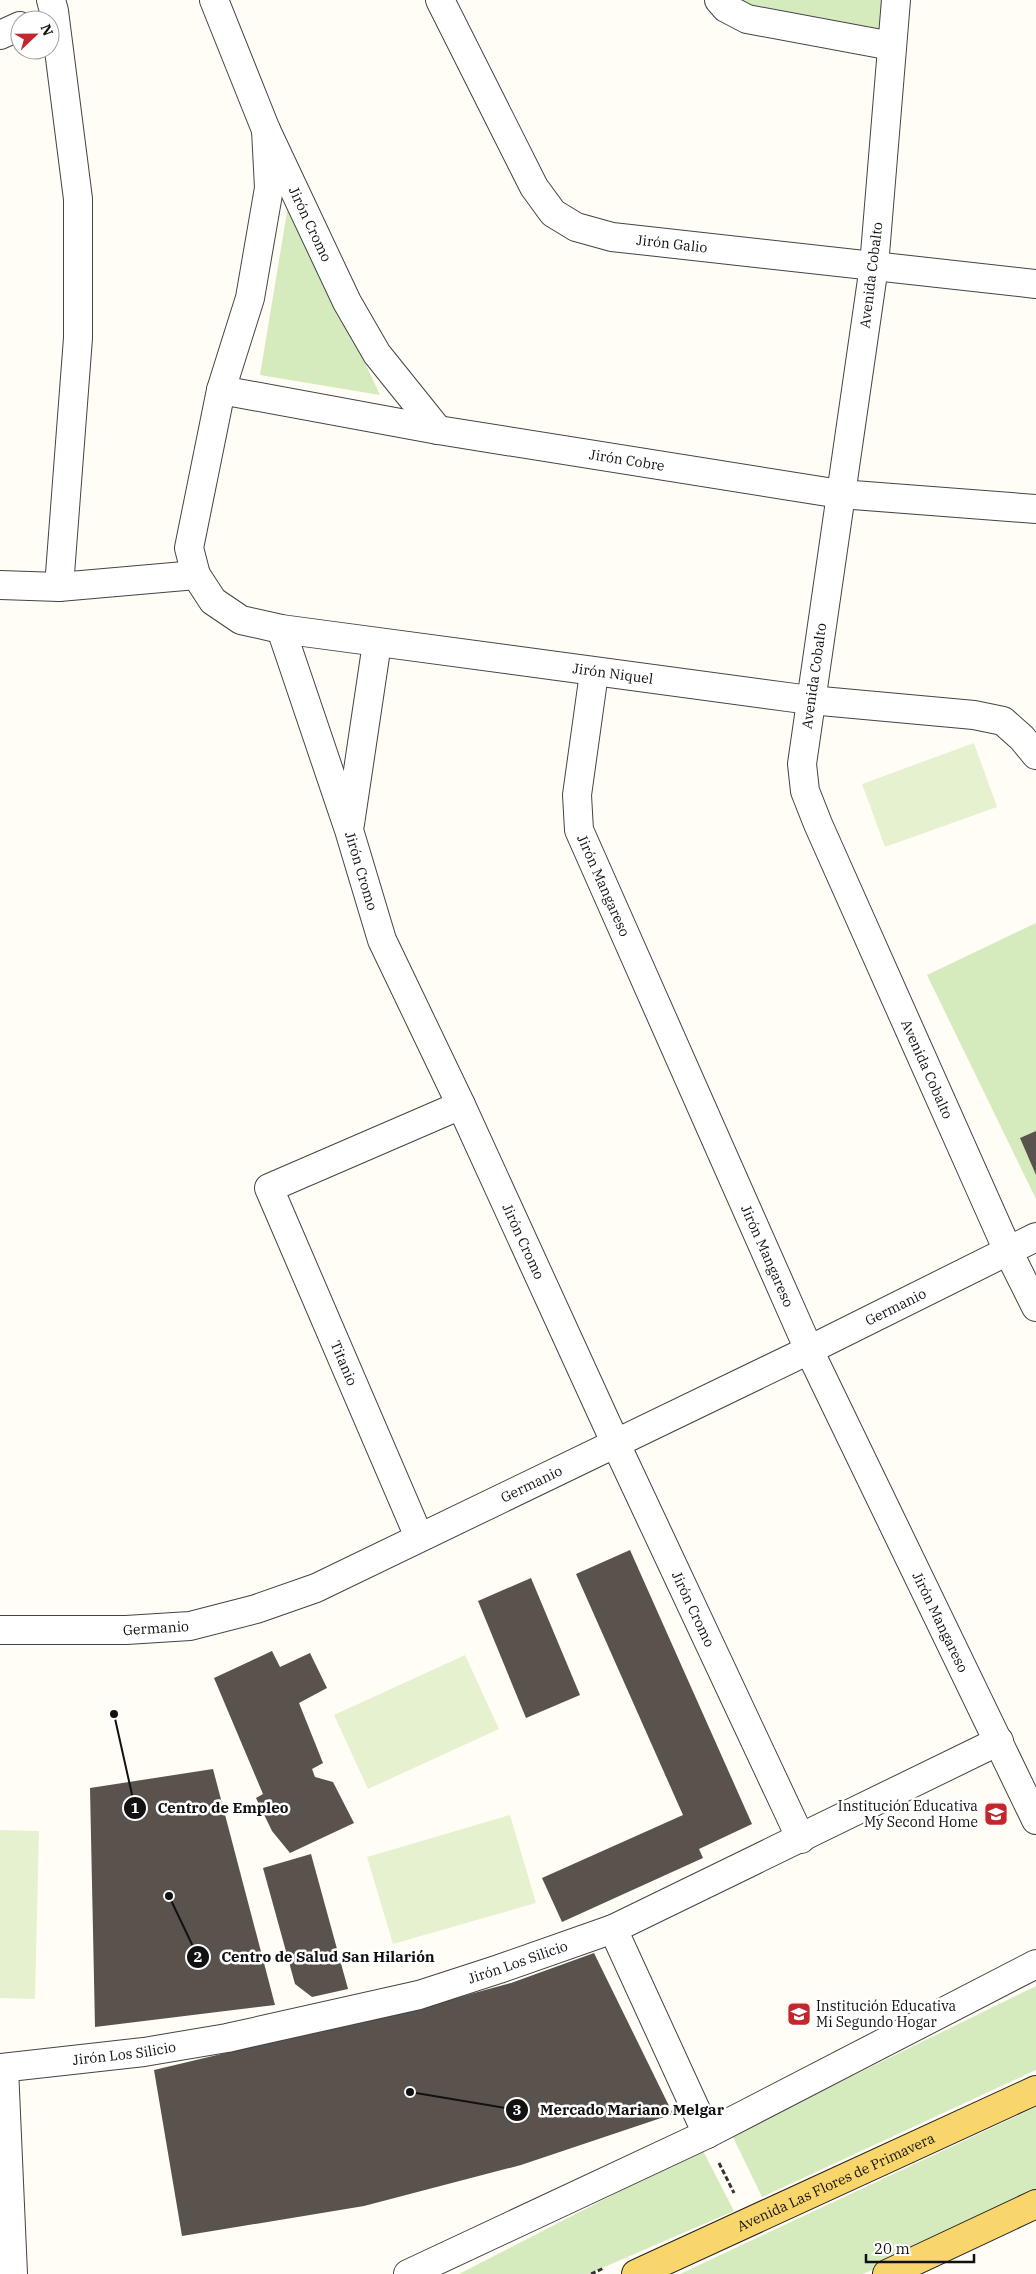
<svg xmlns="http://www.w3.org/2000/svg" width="1036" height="2274" font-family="'IBM Plex Serif',serif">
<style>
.green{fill:#d5ebbd}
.pitch{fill:#e6f2cf}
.building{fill:#5a524d}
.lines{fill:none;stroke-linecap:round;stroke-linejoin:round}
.minor-casing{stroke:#444;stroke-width:30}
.primary-casing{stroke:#222;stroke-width:30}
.path{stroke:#333;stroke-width:3;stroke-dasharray:5 2.5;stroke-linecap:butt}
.minor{stroke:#fff;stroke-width:28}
.primary{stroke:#f9d66b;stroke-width:28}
.labels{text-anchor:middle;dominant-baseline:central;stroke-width:5;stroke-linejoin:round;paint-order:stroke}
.street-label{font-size:14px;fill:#111;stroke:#fff}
.poi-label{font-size:14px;fill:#111;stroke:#fff;text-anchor:end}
.leader{fill:none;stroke:#111;stroke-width:2}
.callout-dot{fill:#111;stroke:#fff;stroke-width:2}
.mark-label{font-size:15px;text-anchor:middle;font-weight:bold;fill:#fff}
.callout-label{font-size:15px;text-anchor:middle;font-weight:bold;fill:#111;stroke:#fff;stroke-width:5;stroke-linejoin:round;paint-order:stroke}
</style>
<rect width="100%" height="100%" fill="#fffdf5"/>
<g class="green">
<polygon points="739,0 883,0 881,32 755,9"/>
<polygon points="289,200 380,395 260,375"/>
<polygon points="1036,923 1036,1199 927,975"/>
<polygon points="1036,1986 1036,2070 762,2197 732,2135"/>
<polygon points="1036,2107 1036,2193 863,2274 680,2274"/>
<polygon points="702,2149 734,2211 588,2274 459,2274"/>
</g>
<g class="pitch">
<polygon points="974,743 997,807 885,847 862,784"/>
<polygon points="465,1655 499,1729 368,1789 334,1715"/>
<polygon points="510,1815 536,1903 393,1944 367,1857"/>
<polygon points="0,1830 39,1831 35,1999 0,1998"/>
</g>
<g class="building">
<polygon points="1036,1131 1036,1175 1020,1138"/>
<polygon points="630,1550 752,1824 699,1849 703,1858 562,1922 542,1878 683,1815 576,1574"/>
<polygon points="531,1578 580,1695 526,1718 478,1601"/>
<polygon points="272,1651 280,1667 310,1653 327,1688 299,1703 323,1763 312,1769 315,1777 333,1782 354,1823 290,1853 272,1831 256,1798 263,1794 214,1678"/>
<polygon points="213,1769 275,2005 95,2027 90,1788"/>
<polygon points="311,1854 348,1989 312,1997 295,1984 263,1868"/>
<polygon points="594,1953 673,2114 521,2165 364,2206 182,2236 154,2070 437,2003 511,1983"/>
</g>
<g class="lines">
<g class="minor-casing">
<g id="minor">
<polyline points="51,0 54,11 78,199 78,338 59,587"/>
<path id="s1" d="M214 0 266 130 347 302 377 354 438 430"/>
<path id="s2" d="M440 0 534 187 553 213 576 227 612 237 1036 284"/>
<polyline points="719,0 726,8 747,19 892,46"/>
<path id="s3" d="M896 0 874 266 802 764 805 791 818 824 1008 1251 1036 1307"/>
<polyline points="0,35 20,26"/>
<path id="s4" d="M266 130 269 188 250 298 221 390 189 548 196 575 213 601 241 620 281 629 810 700 974 715 1003 721 1022 738 1036 755"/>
<path id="s5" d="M221 390 438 430 840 494 1036 509"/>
<polyline points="0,585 59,587 196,575"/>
<path id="s6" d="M281 629 349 830 382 940 461 1105 615 1442 801 1839"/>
<path id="s7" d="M594 673 577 795 579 830 809 1350 1036 1820"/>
<polyline points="350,824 377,643"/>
<polyline points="419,1537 269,1188 461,1105"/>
<path id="s8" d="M0 1630H126L190 1626 256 1609 316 1588 809 1350 1036 1237"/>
<polyline points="613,1929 707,2134"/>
<path id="s9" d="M0 2068 144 2052 227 2038 419 1995 499 1969 613 1929 999 1741"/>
<polyline points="4,2068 13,2274"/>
<polyline points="408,2274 707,2134 1036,1964"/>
</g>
</g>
<g class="primary-casing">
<g id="primary">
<path id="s10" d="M636 2274 1036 2090"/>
<polyline points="887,2274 1036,2204"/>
</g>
</g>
<g class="path">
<polyline points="719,2163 734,2193"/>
<polyline points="591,2274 604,2268"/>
</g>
<use href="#minor" class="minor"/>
<use href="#primary" class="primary"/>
</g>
<defs>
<g id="school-square" transform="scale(1.25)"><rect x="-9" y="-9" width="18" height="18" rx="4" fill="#c4262e" stroke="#fff"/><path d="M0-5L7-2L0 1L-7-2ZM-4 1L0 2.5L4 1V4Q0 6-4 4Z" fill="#fff"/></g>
</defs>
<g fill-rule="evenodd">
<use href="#school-square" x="996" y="1814"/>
<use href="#school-square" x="799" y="2014"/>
</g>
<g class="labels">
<g class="street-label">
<text stroke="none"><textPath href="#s1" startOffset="244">Jirón Cromo</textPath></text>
<text stroke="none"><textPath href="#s2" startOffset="366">Jirón Galio</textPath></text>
<text transform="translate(871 275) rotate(-83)">Avenida Cobalto</text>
<text stroke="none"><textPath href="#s5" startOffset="412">Jirón Cobre</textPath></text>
<text stroke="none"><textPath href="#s4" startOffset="896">Jirón Niquel</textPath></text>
<text transform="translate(814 676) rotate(-82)">Avenida Cobalto</text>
<text stroke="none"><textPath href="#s6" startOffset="255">Jirón Cromo</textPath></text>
<text stroke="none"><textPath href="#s7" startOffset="219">Jirón Mangareso</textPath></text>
<text stroke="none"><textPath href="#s3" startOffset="1101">Avenida Cobalto</textPath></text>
<text stroke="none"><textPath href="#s6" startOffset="660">Jirón Cromo</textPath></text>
<text stroke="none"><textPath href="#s7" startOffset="624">Jirón Mangareso</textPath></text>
<text stroke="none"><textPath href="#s8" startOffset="966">Germanio</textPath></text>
<text transform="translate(344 1363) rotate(67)">Titanio</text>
<text stroke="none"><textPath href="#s8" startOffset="561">Germanio</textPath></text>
<text stroke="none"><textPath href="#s6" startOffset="1065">Jirón Cromo</textPath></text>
<text stroke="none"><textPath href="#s7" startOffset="1029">Jirón Mangareso</textPath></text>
<text stroke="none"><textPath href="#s8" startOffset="156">Germanio</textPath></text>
<text stroke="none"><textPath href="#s9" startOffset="530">Jirón Los Silicio</textPath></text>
<text stroke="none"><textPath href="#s9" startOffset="125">Jirón Los Silicio</textPath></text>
<text stroke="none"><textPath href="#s10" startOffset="220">Avenida Las Flores de Primavera</textPath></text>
</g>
<g class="poi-label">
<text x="978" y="1806">Institución Educativa<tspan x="978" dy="16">My Second Home</tspan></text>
<text x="816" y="2006" text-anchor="start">Institución Educativa<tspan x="816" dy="16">Mi Segundo Hogar</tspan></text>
</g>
</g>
<path class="leader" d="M114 1714L135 1808M169 1896L198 1957M410 2092L517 2110"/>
<g class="callout-dot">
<circle cx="114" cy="1714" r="5"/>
<circle cx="169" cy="1896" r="5"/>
<circle cx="410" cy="2092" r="5"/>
<circle cx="135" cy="1808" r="12"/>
<circle cx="198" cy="1957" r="12"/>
<circle cx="517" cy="2110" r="12"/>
</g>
<g class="mark-label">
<text x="135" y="1813">1</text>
<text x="198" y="1962">2</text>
<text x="517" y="2115">3</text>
</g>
<g class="callout-label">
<text x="223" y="1813">Centro de Empleo</text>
<text x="328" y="1962">Centro de Salud San Hilarión</text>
<text x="632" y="2115">Mercado Mariano Melgar</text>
</g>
<g transform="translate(35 35) rotate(68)"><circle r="24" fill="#ffffff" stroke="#a0a0a0"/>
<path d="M0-4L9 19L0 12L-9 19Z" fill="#c4262e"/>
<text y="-8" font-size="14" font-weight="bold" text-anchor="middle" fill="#111111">N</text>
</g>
<path d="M866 2254v8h108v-8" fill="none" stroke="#111111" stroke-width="2.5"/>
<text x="874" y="2254" font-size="15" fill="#111111" stroke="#ffffff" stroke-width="4" paint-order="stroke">20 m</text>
</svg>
